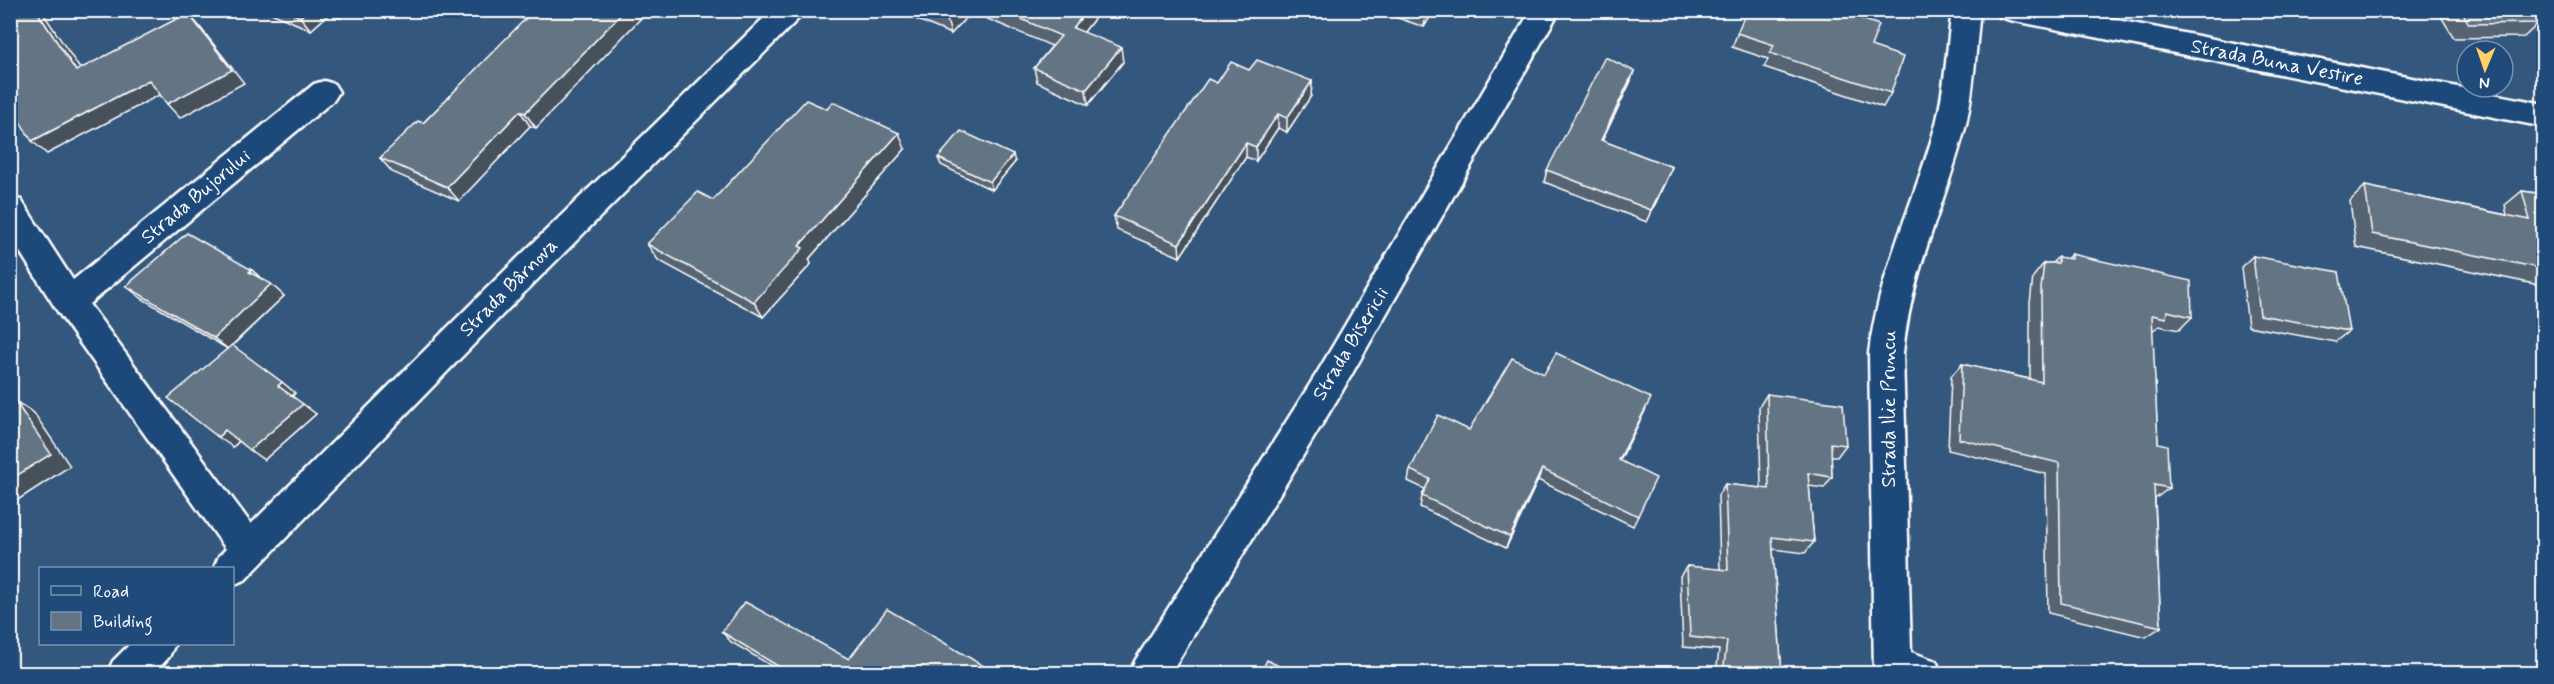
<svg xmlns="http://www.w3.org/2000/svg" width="2554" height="684" font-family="Mynerve,sans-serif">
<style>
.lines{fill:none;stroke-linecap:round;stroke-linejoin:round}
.minor-casing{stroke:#fff;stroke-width:5}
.minor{fill:#1f4a7a;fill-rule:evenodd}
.wall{fill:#566472;stroke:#fff;stroke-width:1.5}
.shaded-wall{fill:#46515c;stroke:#fff;stroke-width:1.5}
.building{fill:#647484;stroke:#fff;stroke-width:1.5}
.labels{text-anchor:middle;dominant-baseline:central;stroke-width:4.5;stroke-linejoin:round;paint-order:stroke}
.street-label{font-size:20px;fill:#fff;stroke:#1f4a7a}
</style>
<rect width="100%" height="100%" fill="#34577d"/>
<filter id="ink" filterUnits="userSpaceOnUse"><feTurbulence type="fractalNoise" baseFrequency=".0167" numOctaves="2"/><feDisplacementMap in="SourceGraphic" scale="12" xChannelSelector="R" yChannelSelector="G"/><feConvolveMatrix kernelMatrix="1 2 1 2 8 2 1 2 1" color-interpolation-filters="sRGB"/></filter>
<g filter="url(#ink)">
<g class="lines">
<g class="minor-casing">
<g id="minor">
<polygon points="772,10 804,10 800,17 509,308 245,580 232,585 232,568 214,568 219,556 226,549 58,312 10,236 10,197 21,200 73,280 314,84 324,81 334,84 339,92 334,100 89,304 251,524 487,288"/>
<polygon points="1531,10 1560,10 1341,393 1170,674 1129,674 1135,661 1317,373"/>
<path d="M1952 10H1980C1976 47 1974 89 1966 124 1946 203 1911 270 1903 353L1911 652 1936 661 1942 674H1874L1869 353C1879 271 1915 202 1936 124 1945 89 1947 47 1952 10Z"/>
<polygon points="1996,10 2066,10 2544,104 2544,127 2010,20 2000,17"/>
<polygon points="130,644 175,644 169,657 153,674 107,674 113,661"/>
</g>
</g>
<use href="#minor" class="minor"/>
</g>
<g class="wall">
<polygon points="264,10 348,10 340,18 330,13 311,30"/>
<polygon points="511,10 635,10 640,19 536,128 530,126 459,201 392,172 380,158 423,123 525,20 514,15"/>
<polygon points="894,10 1101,10 1084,32 1123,62 1088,105 1037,82 1034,68 1052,46 971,12 951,34"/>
<polygon points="1375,10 1434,10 1424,27"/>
<polygon points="1747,10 1847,14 1871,46 1891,93 1883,107 1764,67 1768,59 1732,47"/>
<polygon points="2330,10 2532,10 2539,23 2524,37 2454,38 2439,13 2332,15"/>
<polygon points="1249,70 1312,81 1311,96 1287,132 1278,128 1256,161 1246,157 1180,257 1117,230 1114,216 1217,83"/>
<polygon points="1634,71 1630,83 1602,141 1672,167 1647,222 1544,182 1547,170"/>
<polygon points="905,149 809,259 811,264 763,317 658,260 647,244 713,200"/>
<polygon points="938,158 1015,162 992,190 941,165"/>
<polygon points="2365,186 2507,215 2505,205 2522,191 2544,194 2544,286 2356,247 2350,201"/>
<polygon points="2071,254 2192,317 2179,330 2159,326 2152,331 2158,443 2169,488 2155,499 2161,627 2146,637 2048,613 2046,474 1948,450 1951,376 1962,364 2030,379 2030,303 2033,277 2044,263 2052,263 2058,257 2067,259"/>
<polygon points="2253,256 2349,331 2335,342 2248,326 2241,267"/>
<polygon points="252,270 263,280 271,284 284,296 232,346 282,382 295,393 292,396 316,414 264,460 239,441 233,447 228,349 141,298 126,286"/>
<polygon points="1544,374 1646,409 1620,461 1638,516 1633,526 1538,480 1506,548 1420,507 1422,496 1425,489 1408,481 1410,470 1469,430"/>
<polygon points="1767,394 1846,445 1837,457 1831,456 1832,477 1824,488 1809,486 1814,542 1805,553 1773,549 1782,674 1716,674 1719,650 1683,647 1680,576 1687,566 1720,570 1718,495 1725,484 1761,488 1759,407"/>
<polygon points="722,632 849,659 987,668 990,674 785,674 731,642"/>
</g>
<g class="shaded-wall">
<polygon points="36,10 41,10 90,84 76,71"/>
<polygon points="308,10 328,10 330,13 311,30 300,17"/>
<polygon points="334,10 348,10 340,18"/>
<polygon points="625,10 635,10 640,19 536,128 525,113"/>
<polygon points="955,10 970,10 971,12 951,34 947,20"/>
<polygon points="1087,10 1101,10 1076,42 1073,28"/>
<polygon points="1427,10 1434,10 1424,27 1426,12"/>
<polygon points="188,13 200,27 244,83 180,118 167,104"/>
<polygon points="1121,47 1123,62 1088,105 1086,90"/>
<polygon points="1634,71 1630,83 1597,152 1601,140"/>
<polygon points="149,80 163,93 47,154 32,141"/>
<polygon points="1312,81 1311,96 1287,132 1287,118"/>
<polygon points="520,111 530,126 459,201 447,187"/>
<polygon points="1278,114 1278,128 1256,161 1256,147"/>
<polygon points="899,133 905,149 809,259 811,264 763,317 754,302 799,246"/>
<polygon points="1246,143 1246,157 1180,257 1179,244"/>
<polygon points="1013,155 1015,162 992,190 990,182"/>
<polygon points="1672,167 1647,222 1651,210"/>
<polygon points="252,270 265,282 249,272"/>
<polygon points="271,284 284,296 228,349 214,338"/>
<polygon points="282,382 295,393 292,396 278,386"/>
<polygon points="15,401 34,413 70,466 10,505 10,480"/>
<polygon points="303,404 316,414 264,460 250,450"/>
<polygon points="225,430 239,441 233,447 218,437"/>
<polygon points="1542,469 1538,480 1506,548 1510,537"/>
<polygon points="10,590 15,596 10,600"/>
<polygon points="987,668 990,674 983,674"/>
</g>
<g class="building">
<polygon points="10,10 36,10 76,71 188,13 232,70 167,104 149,80 32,141 10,106"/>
<polygon points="284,10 308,10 300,17"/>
<polygon points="528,10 625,10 525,113 520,111 447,187 380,158 418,121 423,123 532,12"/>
<polygon points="925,10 955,10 947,20"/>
<polygon points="1000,10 1087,10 1073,28 1121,47 1086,90 1034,68 1061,36"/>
<polygon points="1747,10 1783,10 1787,12 1787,10 1849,10 1847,14 1879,25 1871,46 1903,57 1891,93 1770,53 1774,45 1737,33"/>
<polygon points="2461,10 2532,10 2539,23 2469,24"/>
<polygon points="1605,57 1634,71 1601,140 1672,167 1651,210 1547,170"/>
<polygon points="1257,60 1312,81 1287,118 1278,114 1256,147 1246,143 1179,244 1114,216 1208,79 1217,83 1231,62 1249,70"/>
<polygon points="806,100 827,109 833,102 899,133 799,246 803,248 754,302 647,244 698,192 713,200"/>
<polygon points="961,131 1013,155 990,182 938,158"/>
<polygon points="2365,186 2530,220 2522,191 2544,194 2544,269 2372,234"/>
<polygon points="187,233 252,270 249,272 271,284 214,338 126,286"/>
<polygon points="2071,254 2191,281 2192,317 2167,311 2166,318 2152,315 2158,443 2167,445 2169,488 2154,485 2161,627 2061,603 2059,463 1959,439 1962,364 2042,382 2041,289 2044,263 2058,263 2058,257 2071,259"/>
<polygon points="2253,256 2339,272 2349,331 2260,315"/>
<polygon points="232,345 282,382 278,386 303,404 250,450 225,430 218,437 168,398"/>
<polygon points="1556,353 1651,398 1619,460 1656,478 1638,516 1542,469 1510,537 1422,496 1430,479 1410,470 1438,415 1469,430 1512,358 1544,374"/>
<polygon points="1767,394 1843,404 1846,445 1831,443 1832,477 1808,473 1814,542 1772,537 1782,674 1723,674 1727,641 1690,637 1687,566 1728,570 1725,484 1769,489"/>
<polygon points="15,401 51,454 10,480 10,404"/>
<polygon points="745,602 849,659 887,609 987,668 983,674 791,674 722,632"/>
<polygon points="1267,660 1294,674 1260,674"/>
</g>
</g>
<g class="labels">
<g class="street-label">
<text transform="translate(2277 63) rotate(11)">Strada Buna Vestire</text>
<text transform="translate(196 197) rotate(-40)">Strada Bujorului</text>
<text transform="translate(509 288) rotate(-45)">Strada Bârnova</text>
<text transform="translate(1351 344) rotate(-59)">Strada Bisericii</text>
<text transform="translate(1889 409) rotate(-90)">Strada Ilie Pruncu</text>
</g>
</g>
<rect width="2554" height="684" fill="none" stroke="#1f4a7a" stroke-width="36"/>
<rect x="18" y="18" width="2518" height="648" fill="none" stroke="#fff" stroke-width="2" filter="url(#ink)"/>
<rect x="39" y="567" width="195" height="78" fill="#1f4a7a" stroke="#7992af" stroke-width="1.5"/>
<rect x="51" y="586" width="30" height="9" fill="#1f4a7a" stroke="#7992af" stroke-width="1.5"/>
<text x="93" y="597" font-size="18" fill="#ffffff">Road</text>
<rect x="51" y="612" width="30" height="18" fill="#647484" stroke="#7992af" stroke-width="1.5"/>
<text x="93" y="627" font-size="18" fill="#ffffff">Building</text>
<g transform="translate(2485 69) rotate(182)"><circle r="28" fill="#1f4a7a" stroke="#7992af" stroke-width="1.5"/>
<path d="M0-4.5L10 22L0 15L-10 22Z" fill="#ffd166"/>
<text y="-9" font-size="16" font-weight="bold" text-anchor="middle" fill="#ffffff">N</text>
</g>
</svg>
